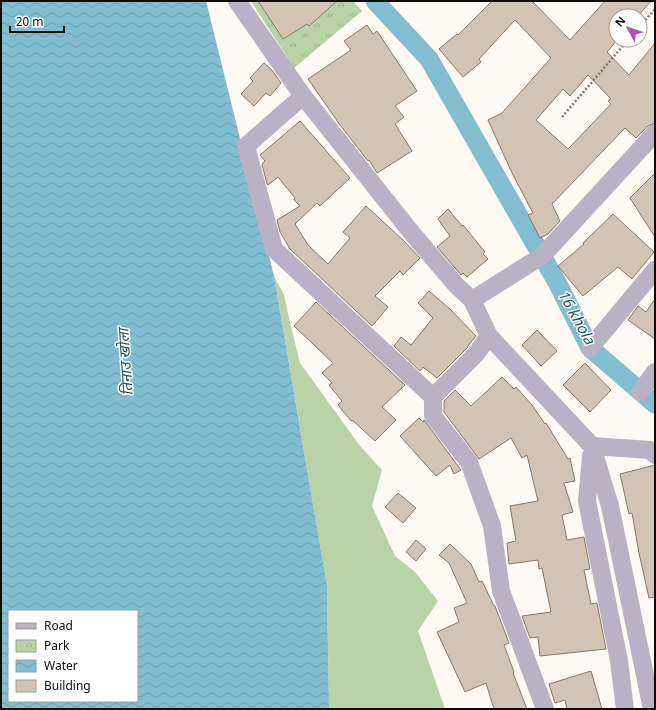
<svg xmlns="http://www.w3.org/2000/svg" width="656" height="710" font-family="Georgia,'Noto Sans Devanagari',serif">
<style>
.grass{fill:#b9d2a8}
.park{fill:url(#park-tufts)}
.water{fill:url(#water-waves);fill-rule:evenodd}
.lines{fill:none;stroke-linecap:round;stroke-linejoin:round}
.canal{stroke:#83bdd0;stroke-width:19}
.building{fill:#d3c3b4;stroke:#87786a;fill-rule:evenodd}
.path{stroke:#7e7973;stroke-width:2.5;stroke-dasharray:2 2;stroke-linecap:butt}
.street{stroke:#bbb1c5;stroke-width:18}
.labels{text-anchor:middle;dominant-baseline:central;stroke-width:3;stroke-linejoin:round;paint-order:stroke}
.water-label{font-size:15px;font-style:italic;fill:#215261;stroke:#fff}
</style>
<defs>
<pattern id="park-tufts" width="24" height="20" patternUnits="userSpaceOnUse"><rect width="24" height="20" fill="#b9d2a8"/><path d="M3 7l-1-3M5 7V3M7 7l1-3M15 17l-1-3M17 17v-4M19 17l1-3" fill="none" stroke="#9eb38f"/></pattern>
<pattern id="water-waves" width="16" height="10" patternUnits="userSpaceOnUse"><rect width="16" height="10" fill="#83bdd0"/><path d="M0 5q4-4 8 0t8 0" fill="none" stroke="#70a1b1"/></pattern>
</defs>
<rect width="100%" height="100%" fill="#fef9f2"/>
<polygon class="grass" points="274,276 284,295 291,327 300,363 360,446 382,470 372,506 395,556 415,572 438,601 418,631 445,709 329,709 327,586"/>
<polygon class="park" points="251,1 353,1 362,11 294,68"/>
<path class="water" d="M1 1H206L274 276 327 586 329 709H1ZM9 611H137V701H9Z"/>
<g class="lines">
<polyline class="canal" points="375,1 429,59 558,284 590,348 655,404"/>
</g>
<g class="building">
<polygon points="258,1 337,1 309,26 307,24 283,39"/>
<path d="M492 1H532L570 40 605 1H651L638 16H616L617 40 607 52 629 75 655 43V123L648 126 636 138 625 128 552 204 560 221 548 234 540 238 528 215 533 213 512 173 488 120 502 113 551 58 515 20 479 59 481 62 463 77 439 49 457 34 458 35ZM588 75 611 99 608 101 611 104 568 149 536 120 563 89 570 96Z"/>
<polygon points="367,25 373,34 377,31 417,91 395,106 404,117 395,124 412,151 377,173 369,160 368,161 340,125 308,79 351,50 344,41"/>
<polygon points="264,63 272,70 281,83 270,96 266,93 254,106 241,94 253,81 250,78"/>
<polygon points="300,121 350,178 320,206 317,203 295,224 308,245 328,264 350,238 343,232 366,206 404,241 420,258 403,275 400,271 375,296 388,307 372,326 289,248 289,247 280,232 277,220 300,206 294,200 295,198 278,177 268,185 267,184 262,164 265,161 260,155"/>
<polygon points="655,173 655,237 630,198"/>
<polygon points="448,209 462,226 463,225 485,252 483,254 488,259 467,277 463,273 461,275 437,247 450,236 438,219"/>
<polygon points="613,214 654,252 632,279 618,267 583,296 558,266 584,244 583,243"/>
<polygon points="429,291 451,310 476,336 467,347 468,347 437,378 423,367 420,371 394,346 401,337 411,345 433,318 418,303"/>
<polygon points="655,299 655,339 628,320 638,306 646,312"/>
<polygon points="316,302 405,385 382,407 396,420 375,441 352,420 351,421 338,405 342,401 329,385 332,383 322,373 333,363 294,326"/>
<polygon points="537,330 557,351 541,366 522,345"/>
<polygon points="585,363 611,390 590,412 563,385"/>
<polygon points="502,377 514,389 516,387 532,405 545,424 546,423 568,459 570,458 575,481 564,483 573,512 562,515 567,540 584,537 590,569 584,570 591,604 597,603 606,649 540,656 538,637 530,638 522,616 551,612 542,568 539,569 538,560 509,564 507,543 516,541 510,506 538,501 527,455 522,458 511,438 479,459 444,412 444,401 455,390 471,406"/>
<polygon points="419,418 423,422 424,420 461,470 454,474 450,465 436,476 400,436"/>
<polygon points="655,465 655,597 649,598 639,553 632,513 629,514 620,474"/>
<polygon points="398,493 416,508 403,523 385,507"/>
<polygon points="416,540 426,549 416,561 406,552"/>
<polygon points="450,544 471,564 479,582 482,581 494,606 495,606 509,643 504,645 514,672 513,673 527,709 494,709 486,683 465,692 437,632 459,622 454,608 467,603 449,563 439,555"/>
<polygon points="591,671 602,709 567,709 565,700 555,703 549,684"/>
</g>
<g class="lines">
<g class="path">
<polyline points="640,26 655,9"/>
<polyline points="562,117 628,40"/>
</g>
<g class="street">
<polyline points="237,1 303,96 246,146 274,249 433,397 433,416 469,462 492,526 501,591 545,709"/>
<polyline points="303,96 411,232 456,285 472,300 489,336 592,446 650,450 655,455"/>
<polyline points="472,300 542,256 655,133"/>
<polyline points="590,348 655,270"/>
<polyline points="640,392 655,372"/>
<polyline points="433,397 476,354 489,336"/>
<polyline points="592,446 610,506 652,709"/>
<polyline points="591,456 587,501 619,661 625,709"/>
</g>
</g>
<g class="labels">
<g class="water-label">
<text transform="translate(575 318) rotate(61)">16 khola</text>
<text transform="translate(127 362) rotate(-94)">तिनाउ खोला</text>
</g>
</g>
<rect width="656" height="710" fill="none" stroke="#100b06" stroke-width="4"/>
<rect x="8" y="610" width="130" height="92" fill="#ffffff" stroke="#9f9d9b"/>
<rect x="16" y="623" width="20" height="6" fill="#bbb1c5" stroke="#9f9d9b"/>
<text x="44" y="630" font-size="12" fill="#100b06">Road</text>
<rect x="16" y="640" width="20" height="12" fill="url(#park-tufts)" stroke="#9f9d9b"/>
<text x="44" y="650" font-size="12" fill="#100b06">Park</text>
<rect x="16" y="660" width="20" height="12" fill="url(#water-waves)" stroke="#9f9d9b"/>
<text x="44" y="670" font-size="12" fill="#100b06">Water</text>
<rect x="16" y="680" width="20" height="12" fill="#d3c3b4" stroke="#9f9d9b"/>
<text x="44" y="690" font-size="12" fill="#100b06">Building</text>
<g transform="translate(628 28) rotate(310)"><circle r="19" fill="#ffffff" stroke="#9f9d9b"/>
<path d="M0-3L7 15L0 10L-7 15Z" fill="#b350b7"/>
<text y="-6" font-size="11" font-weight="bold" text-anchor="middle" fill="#100b06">N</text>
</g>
<path d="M10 26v6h54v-6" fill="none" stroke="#100b06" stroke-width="2"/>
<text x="16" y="26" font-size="12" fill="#100b06" stroke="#ffffff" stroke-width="3" paint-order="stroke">20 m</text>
</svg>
